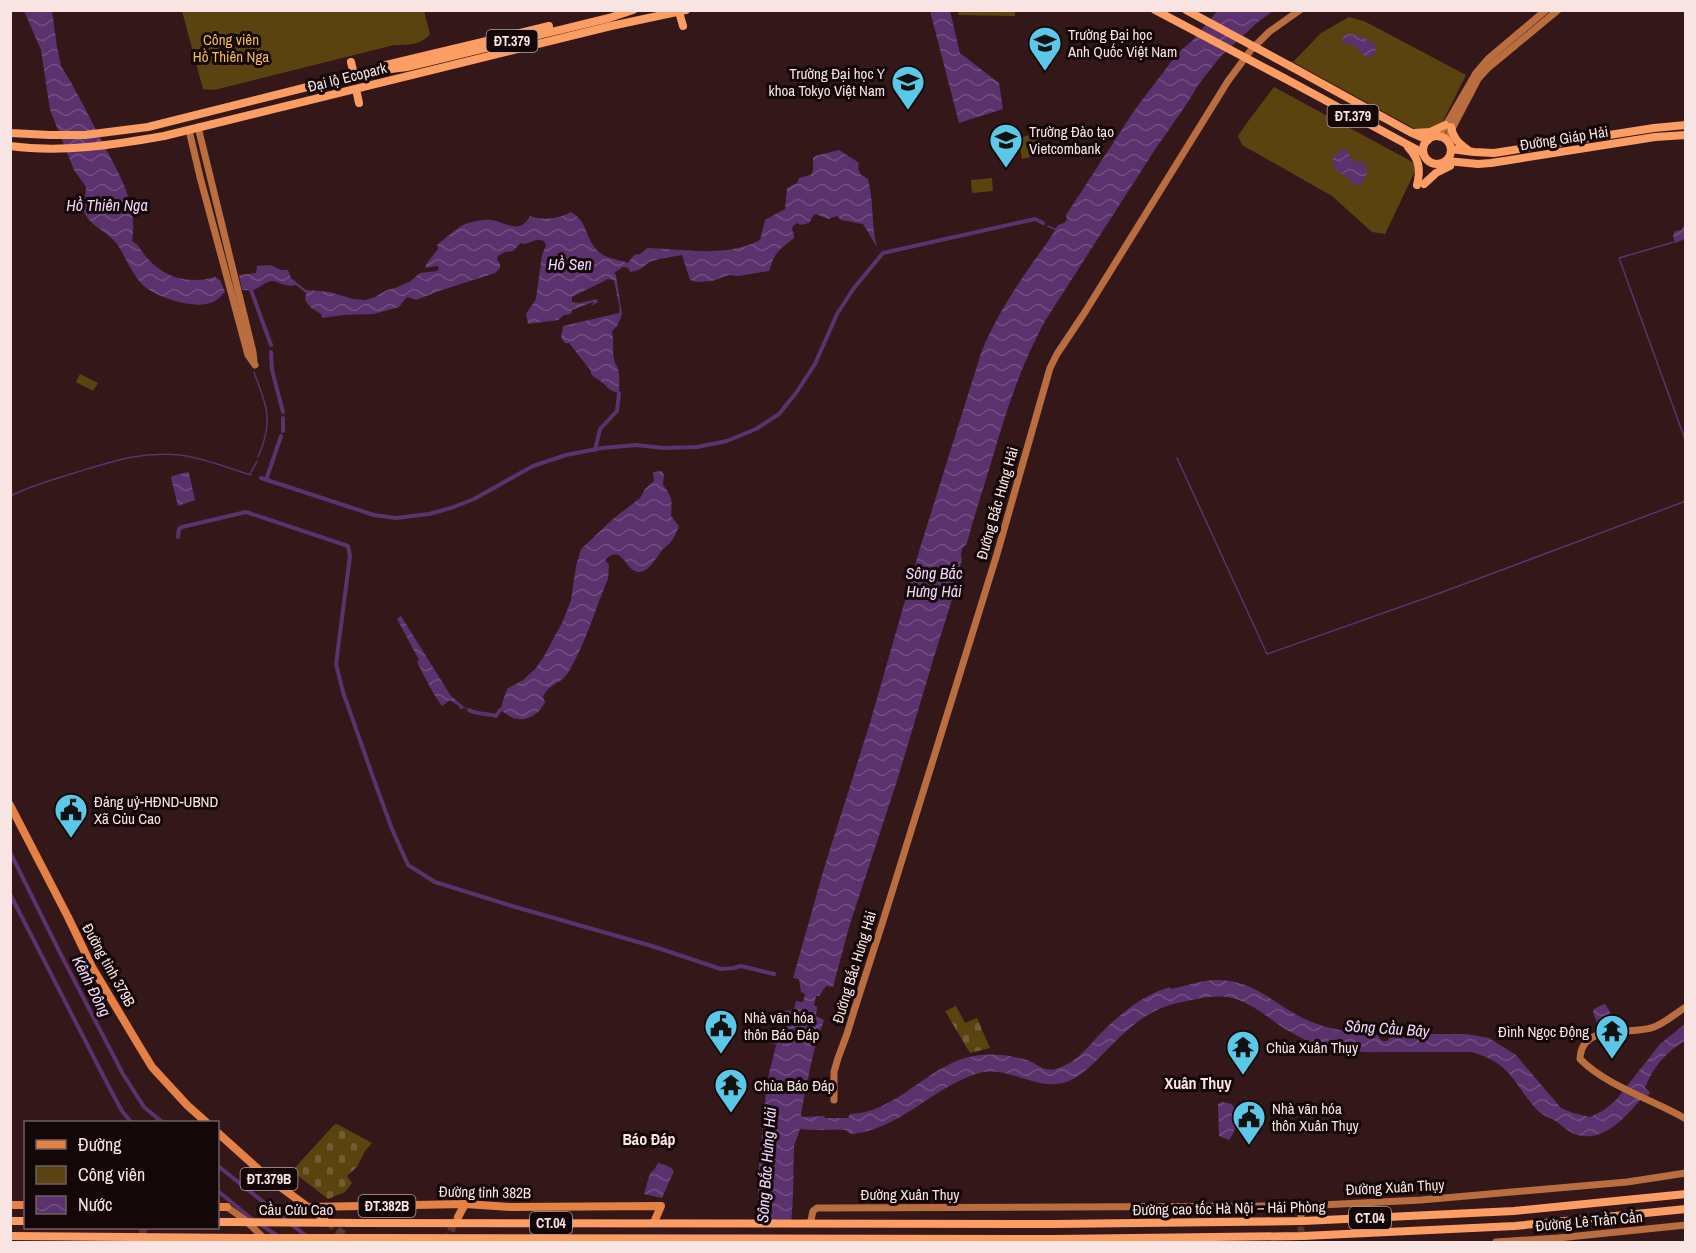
<svg xmlns="http://www.w3.org/2000/svg" width="1696" height="1253" font-family="'Archivo Narrow',sans-serif">
<style>
.cemetery{fill:url(#cemetery-stones)}
.park{fill:#5b4310}
.water{fill:url(#water-waves)}
.pier{fill:#341819}
.lines{fill:none;stroke-linecap:round;stroke-linejoin:round}
.stream{stroke:#5b316e;stroke-width:1.5}
.canal{stroke:#5b316e;stroke-width:4}
.secondary-tunnel{stroke:#523737;stroke-width:7;stroke-dasharray:7 3.5;stroke-linecap:butt}
.primary-tunnel{stroke:#523737;stroke-width:8;stroke-dasharray:8 4;stroke-linecap:butt}
.secondary{stroke:#ba6d3f;stroke-width:7}
.primary{stroke:#e58144;stroke-width:8}
.highway{stroke:#fc9d64;stroke-width:8}
.highway-bridge{stroke:#fc9d64;stroke-width:8}
.labels{text-anchor:middle;dominant-baseline:central;stroke-width:6;stroke-linejoin:round;paint-order:stroke}
.shield{fill:#140708;stroke:#b4a2a2;stroke-width:1.5}
.shield-label{font-size:14px;font-weight:bold;fill:#f9e4e4}
.poi-label{font-size:15px;fill:#f9e4e4;stroke:#140708;text-anchor:start}
.park-label{font-size:15px;fill:#f3bd4f;stroke:#140708}
.street-label{font-size:15px;fill:#f9e4e4;stroke:#140708}
.water-label{font-size:16px;font-style:italic;fill:#efd7fc;stroke:#140708}
.neighbourhood-label{font-size:16px;font-weight:bold;fill:#f9e4e4;stroke:#140708}
</style>
<defs>
<pattern id="cemetery-stones" width="16" height="16" patternUnits="userSpaceOnUse" patternTransform="scale(1.5)"><rect width="16" height="16" fill="#5b4310"/><path d="M2 7V4a2 2 0 0 1 4 0v3zM10 15v-3a2 2 0 0 1 4 0v3z" fill="#735e33"/></pattern>
<pattern id="water-waves" width="16" height="10" patternUnits="userSpaceOnUse" patternTransform="scale(1.5)"><rect width="16" height="10" fill="#5b316e"/><path d="M0 5q4-4 8 0t8 0" fill="none" stroke="#734f83"/></pattern>
</defs>
<rect width="100%" height="100%" fill="#341819"/>
<g class="cemetery">
<polygon points="956,1006 965,1023 977,1018 990,1048 970,1053 945,1011"/>
<polygon points="337,1124 372,1143 365,1151 357,1167 347,1176 352,1183 345,1192 328,1199 292,1171 334,1125"/>
</g>
<g class="park">
<path d="M182 11H424L430 34C422 45 407 45 394 45L214 90 203 89Z"/>
<polygon points="959,11 1015,11 1015,16 958,15"/>
<polygon points="1349,17 1364,21 1466,75 1441,125 1433,129 1417,130 1293,62 1321,33"/>
<polygon points="1274,87 1418,165 1385,234 1372,232 1332,196 1242,145 1238,136 1249,120"/>
<polygon points="1038,133 1043,154 1022,159 1018,138"/>
<polygon points="992,178 993,191 972,193 971,180"/>
<polygon points="80,374 98,383 93,391 76,382"/>
</g>
<g class="water">
<path d="M24 11H52L57 47 61 66C75 88 87 112 99 136 116 168 139 203 132 241 140 245 142 253 148 259 166 279 191 284 215 277L220 280 225 292C220 297 217 301 210 303 192 309 153 297 141 283 130 271 125 255 116 243 108 232 92 227 85 214 82 207 86 195 86 187L74 170 50 110 41 50Z"/>
<polygon points="930,11 950,11 960,53 999,83 1003,109 959,123"/>
<path d="M1217 11H1273L1259 21 1221 56 1198 85 1188 102 1154 151 1045 321C1020 367 1005 414 991 463 983 490 974 516 967 543L962 549 961 556 962 558 956 587 934 657 897 781 849 927 833 987 826 986 819 996H816L814 1005 817 1007 816 1016 824 1020 815 1046 807 1083 805 1085C806 1094 802 1106 801 1116L803 1117 824 1116 825 1118H848L850 1114C896 1113 926 1067 969 1057 987 1053 1004 1054 1023 1059 1038 1062 1043 1075 1061 1067 1077 1061 1088 1047 1099 1035 1119 1015 1142 995 1170 987L1171 989C1186 986 1202 980 1217 980 1257 980 1276 1007 1309 1021 1331 1030 1353 1033 1377 1035L1382 1041H1387L1393 1034H1466L1489 1038 1516 1055 1561 1108 1573 1113 1590 1117 1604 1110 1616 1100 1660 1044 1685 1024V1041C1667 1051 1652 1068 1645 1088L1650 1092 1648 1096 1644 1095C1629 1114 1603 1145 1575 1134 1566 1131 1560 1123 1552 1119 1546 1116 1542 1115 1537 1110 1512 1082 1512 1064 1472 1052 1446 1052 1421 1052 1395 1052 1377 1052 1359 1053 1341 1050 1326 1047 1307 1042 1294 1034 1271 1022 1253 1001 1227 997 1212 995 1196 999 1182 1002 1145 1009 1126 1031 1101 1056 1092 1065 1081 1076 1069 1081 1038 1094 1007 1063 976 1074 932 1088 898 1131 850 1134L846 1130C829 1129 818 1131 800 1129L794 1146 793 1196 790 1242H758V1178L766 1091 770 1069 785 1011 794 1010 796 1001 803 1002 805 994 801 992 799 979 793 978 825 865 870 723 920 548 981 353C993 323 1011 294 1029 268 1039 253 1050 240 1058 225L1064 223 1067 220 1066 215 1136 108 1177 54 1193 40Z"/>
<polygon points="1348,34 1357,35 1374,43 1376,48 1374,55 1367,58 1355,46 1343,43 1343,37"/>
<path d="M1344 149 1347 151 1353 161 1362 162 1366 165 1367 173 1361 185 1353 184C1347 179 1347 173 1338 173 1330 164 1331 153 1344 149Z"/>
<path d="M839 150 859 163 858 168 860 174 868 179C874 202 871 225 877 247L863 224 841 220 837 216 828 219 816 214 813 216 809 223 800 225 797 223 793 226 792 230 794 234V238C788 243 779 249 775 256 772 260 771 266 769 271L738 276 729 275 712 281 697 282 690 280 682 255C673 257 662 258 652 261 642 265 645 270 630 272L628 268 623 267 614 273 616 275 622 315 617 326 612 331C614 340 612 349 614 359 616 368 615 361 618 369 620 376 619 385 619 393 607 391 607 385 599 380 596 378 593 377 591 374V371L569 343H565L561 338 563 326 619 313 620 310 614 280 608 279 572 297V302L580 303 597 299 598 302 593 305 591 304 594 303 593 302 572 310 571 314 564 315 558 320 528 324 526 314 536 299 542 255 546 245 544 241C535 238 533 242 524 244L521 243 513 251 505 252 498 256 497 260 500 264V268L495 273 439 291 416 300 407 297 399 307 385 311 373 314 344 315 322 318 321 314 311 308 305 300 306 293 296 285C283 288 279 280 271 281 259 284 260 292 242 290L239 275 256 273 257 266 271 265 281 270H288L291 278 306 290 330 292 353 299 365 300 375 297 387 290 395 288 409 282 420 273 437 271 439 268 437 266 425 268 427 263 438 249 437 245C446 238 458 226 468 223 475 221 486 219 492 220 507 223 520 235 530 216 545 221 557 219 571 212 590 224 584 238 598 251 606 259 618 259 628 263L634 255 640 254 648 248C685 249 726 258 760 240L765 220 785 209 787 188 797 183 799 178 811 175 813 170V158L815 156Z"/>
<polygon points="1685,224 1685,239 1675,243 1673,236 1675,231 1681,230"/>
<path d="M662 471 664 475 663 485C673 497 672 502 671 516L679 526C677 532 674 538 670 543 667 546 662 549 660 553 655 560 646 576 635 571 625 567 621 544 605 560L609 565 608 579C595 609 586 643 569 671 561 685 549 683 543 697L545 702C541 712 529 721 518 719 512 719 505 713 500 710L507 689 523 680 535 669 543 658 563 621 571 600 576 566 581 549 613 519 640 498 645 489 654 481 653 472Z"/>
<polygon points="188,472 189,473 195,500 178,506 171,478 172,476"/>
<path d="M401 616 451 696 469 711 464 708 460 709 459 706 450 700 442 706C432 693 425 677 417 662L419 660 397 619Z"/>
<polygon points="1604,1004 1606,1005 1615,1021 1613,1025 1601,1029 1598,1026 1593,1012 1594,1009"/>
<path d="M1222 1102 1232 1104C1239 1115 1237 1130 1229 1140L1219 1136 1218 1104Z"/>
<polygon points="658,1163 670,1167 674,1171 662,1198 644,1194 650,1173 654,1170"/>
</g>
<polygon class="pier" points="755,1223 794,1224 793,1238 755,1238"/>
<g class="lines">
<g class="stream">
<polyline points="1048,226 1057,230"/>
<polyline points="1674,242 1619,258 1686,442"/>
<path d="M254 372C267 408 274 420 258 457"/>
<polyline points="1177,458 1267,654 1440,593 1686,501"/>
<polyline points="250,474 257,461"/>
<path d="M10 496C30 486 51 480 71 474 110 462 139 451 180 455 204 458 228 468 251 475"/>
</g>
<g class="canal">
<polyline points="251,290 271,345"/>
<polyline points="271,352 272,370 283,412"/>
<polyline points="283,431 283,418"/>
<polyline points="595,450 600,429 617,411 619,393"/>
<polyline points="261,478 374,515 396,518 429,514 451,508 474,499 533,466 566,455 602,448 636,445 664,448 697,447 727,441 756,429 779,414 796,393 815,364 837,314 854,288 883,253 1035,219 1043,223"/>
<polyline points="266,480 281,436"/>
<polyline points="178,537 179,529 182,527 246,512 348,546 350,556 336,664 343,692 374,780 392,829 408,865 435,882 512,906 652,946 721,969 734,968 741,966 774,974"/>
<path d="M469 710C478 715 487 713 496 716L500 710"/>
<polyline points="10,852 59,951 123,1074 144,1107 162,1122"/>
<polyline points="10,894 109,1087 122,1111 131,1122"/>
<polyline points="766,1039 781,1044"/>
<polyline points="218,1166 286,1220"/>
<polyline points="218,1191 253,1220"/>
<polyline points="260,1224 286,1242"/>
<polyline points="291,1224 314,1242"/>
</g>
<polyline class="secondary-tunnel" points="1301,1216 1301,1239"/>
<g class="primary-tunnel">
<polyline points="328,1222 349,1239"/>
<polyline points="143,1228 143,1242"/>
<polyline points="446,1242 456,1219"/>
</g>
<g class="secondary">
<polyline points="198,127 253,352 254,362"/>
<polyline points="189,130 200,177 248,355 255,365"/>
<polyline points="1439,137 1476,73 1488,59 1546,10"/>
<polyline points="1446,140 1478,79 1488,68 1558,10"/>
<path d="M1686 1007C1676 1013 1665 1023 1654 1027 1631 1036 1581 1022 1580 1059 1608 1087 1652 1099 1686 1119"/>
<polyline points="834,1100 834,1072 838,1058 847,1034 854,1011 883,921 997,554 1050,368 1057,354 1085,312 1228,81 1251,50 1269,32 1300,10"/>
<polyline points="1301,1206 1301,1216"/>
<polyline points="227,1207 244,1219 268,1242"/>
<polyline points="811,1220 813,1211 817,1208 1301,1206 1421,1200 1627,1182 1686,1173"/>
<polyline points="1496,1242 1558,1238 1686,1225"/>
</g>
<g class="primary">
<polyline points="10,805 68,917 92,967 138,1044 152,1067 187,1105 206,1122"/>
<polyline points="218,1133 267,1177 324,1219"/>
<polyline points="10,1205 26,1205"/>
<polyline points="218,1207 227,1207"/>
<polyline points="309,1207 465,1204 511,1207 661,1206 655,1220"/>
<polyline points="458,1217 465,1204"/>
</g>
<g class="highway">
<polyline points="679,12 683,26"/>
<polyline points="351,62 354,75"/>
<polyline points="386,65 549,26"/>
<polyline points="1290,66 1410,132 1428,140"/>
<polyline points="1284,78 1423,153"/>
<polyline points="356,89 359,103"/>
<path d="M1451 127C1453 138 1458 143 1468 150"/>
<polyline points="10,133 50,135 85,135 148,127 367,72 407,67 609,18 633,10"/>
<polyline points="1414,133 1430,132 1445,125"/>
<circle cx="1437" cy="150" r="14"/>
<path d="M10 146C62 153 113 145 164 136L611 26 686 10"/>
<path d="M1408 147C1419 159 1421 169 1417 185"/>
<polyline points="1451,149 1474,152 1494,153 1654,128 1686,125"/>
<polyline points="1447,161 1478,164 1491,163 1655,137 1686,135"/>
<polyline points="1424,184 1436,173 1450,166"/>
<polyline points="10,1221 26,1221"/>
<polyline points="218,1222 232,1222"/>
<polyline points="360,1223 1055,1224 1303,1221 1514,1211 1686,1194"/>
<polyline points="10,1236 247,1238"/>
<polyline points="375,1238 1054,1239 1303,1236 1515,1226 1686,1209"/>
</g>
<g class="highway-bridge">
<polyline points="1155,10 1284,78"/>
<polyline points="1186,10 1290,66"/>
<polyline points="232,1222 360,1223"/>
<polyline points="247,1238 375,1238"/>
</g>
</g>
<defs>
<g id="university-pin" transform="scale(1.725)"><path d="M0 17L-7.5 6A9.5 9.5 0 1 1 7.5 6Z" fill="#5ac8e6" stroke="#140708"/><path d="M0-5L7-2L0 1L-7-2ZM-4 1L0 2.5L4 1V4Q0 6-4 4Z" fill="#111"/></g>
<g id="civic-pin" transform="scale(1.725)"><path d="M0 17L-7.5 6A9.5 9.5 0 1 1 7.5 6Z" fill="#5ac8e6" stroke="#140708"/><path d="M-.6-6.5H3V-4.5H.6V-3L4-1V1h2V6H-6V1h2V-1L-.6-3ZM-1.2 2.5V6h2.4V2.5Z" fill="#111"/></g>
<g id="temple-pin" transform="scale(1.725)"><path d="M0 17L-7.5 6A9.5 9.5 0 1 1 7.5 6Z" fill="#5ac8e6" stroke="#140708"/><path d="M0-6L5-2H3V0L6.5 2.5H4V6H1.5V3h-3V6H-4V2.5H-6.5L-3 0V-2H-5Z" fill="#111"/></g>
</defs>
<g fill-rule="evenodd">
<use href="#university-pin" x="1045" y="43"/>
<use href="#university-pin" x="908" y="82"/>
<use href="#university-pin" x="1006" y="140"/>
<use href="#civic-pin" x="71" y="810"/>
<use href="#civic-pin" x="721" y="1026"/>
<use href="#temple-pin" x="1612" y="1031"/>
<use href="#temple-pin" x="1243" y="1047"/>
<use href="#temple-pin" x="731" y="1085"/>
<use href="#civic-pin" x="1249" y="1117"/>
</g>
<g class="labels">
<g class="shield">
<rect x="486.5" y="30" width="51" height="22" rx="4.5"/>
<rect x="1327.5" y="105" width="51" height="22" rx="4.5"/>
<rect x="240.5" y="1168" width="57" height="22" rx="4.5"/>
<rect x="358.5" y="1195" width="57" height="22" rx="4.5"/>
<rect x="1349" y="1207" width="42" height="22" rx="4.5"/>
<rect x="530" y="1212" width="42" height="22" rx="4.5"/>
</g>
<g class="shield-label">
<text x="512" y="41">ĐT.379</text>
<text x="1353" y="116">ĐT.379</text>
<text x="269" y="1179">ĐT.379B</text>
<text x="387" y="1206">ĐT.382B</text>
<text x="1370" y="1218">CT.04</text>
<text x="551" y="1223">CT.04</text>
</g>
<g class="poi-label">
<text x="1068" y="34">Trường Đại học<tspan x="1068" dy="17">Anh Quốc Việt Nam</tspan></text>
<text x="885" y="73" text-anchor="end">Trường Đại học Y<tspan x="885" dy="17">khoa Tokyo Việt Nam</tspan></text>
<text x="1029" y="131">Trường Đào tạo<tspan x="1029" dy="17">Vietcombank</tspan></text>
<text x="94" y="801">Đảng uỷ-HĐND-UBND<tspan x="94" dy="17">Xã Củu Cao</tspan></text>
<text x="744" y="1017">Nhà văn hóa<tspan x="744" dy="17">thôn Báo Đáp</tspan></text>
<text x="1589" y="1031" text-anchor="end">Đình Ngọc Động</text>
<text x="1266" y="1047">Chùa Xuân Thụy</text>
<text x="754" y="1085">Chùa Báo Đáp</text>
<text x="1272" y="1108">Nhà văn hóa<tspan x="1272" dy="17">thôn Xuân Thụy</tspan></text>
</g>
<g class="park-label">
<text x="231" y="39">Công viên<tspan x="231" dy="17">Hồ Thiên Nga</tspan></text>
</g>
<g class="street-label">
<text transform="translate(347 77) rotate(-14)">Đại lộ Ecopark</text>
<text transform="translate(1564 138) rotate(-9)">Đường Giáp Hải</text>
<text transform="translate(997 503) rotate(-74)">Đường Bắc Hưng Hải</text>
<text transform="translate(109 965) rotate(61)">Đường tỉnh 379B</text>
<text transform="translate(854 967) rotate(-73)">Đường Bắc Hưng Hải</text>
<text transform="translate(1395 1187) rotate(-3)">Đường Xuân Thụy</text>
<text transform="translate(485 1192) rotate(1)">Đường tỉnh 382B</text>
<text x="910" y="1194">Đường Xuân Thụy</text>
<text transform="translate(1229 1208) rotate(-1)">Đường cao tốc Hà Nội – Hải Phòng</text>
<text x="296" y="1209">Cầu Cửu Cao</text>
<text transform="translate(1589 1221) rotate(-5)">Đường Lê Trần Cẩn</text>
</g>
<g class="water-label">
<text x="107" y="205">Hồ Thiên Nga</text>
<text x="570" y="264">Hồ Sen</text>
<text x="934" y="573">Sông Bắc<tspan x="934" dy="18">Hưng Hải</tspan></text>
<text transform="translate(92 986) rotate(63)">Kênh Đông</text>
<text transform="translate(1387 1028) rotate(4)">Sông Cầu Bây</text>
<text transform="translate(766 1165) rotate(-86)">Sông Bắc Hưng Hải</text>
</g>
<g class="neighbourhood-label">
<text x="1198" y="1083">Xuân Thụy</text>
<text x="649" y="1139">Báo Đáp</text>
</g>
</g>
<rect width="1696" height="1253" fill="none" stroke="#f9e4e4" stroke-width="24"/>
<rect x="24" y="1121" width="195" height="108" fill="#140708" stroke="#705f60" stroke-width="1.5"/>
<rect x="36" y="1140" width="30" height="9" fill="#e58144" stroke="#705f60" stroke-width="1.5"/>
<text x="78" y="1151" font-size="18" fill="#f9e4e4">Đường</text>
<rect x="36" y="1166" width="30" height="18" fill="#5b4310" stroke="#705f60" stroke-width="1.5"/>
<text x="78" y="1181" font-size="18" fill="#f9e4e4">Công viên</text>
<rect x="36" y="1196" width="30" height="18" fill="url(#water-waves)" stroke="#705f60" stroke-width="1.5"/>
<text x="78" y="1211" font-size="18" fill="#f9e4e4">Nước</text>
</svg>
